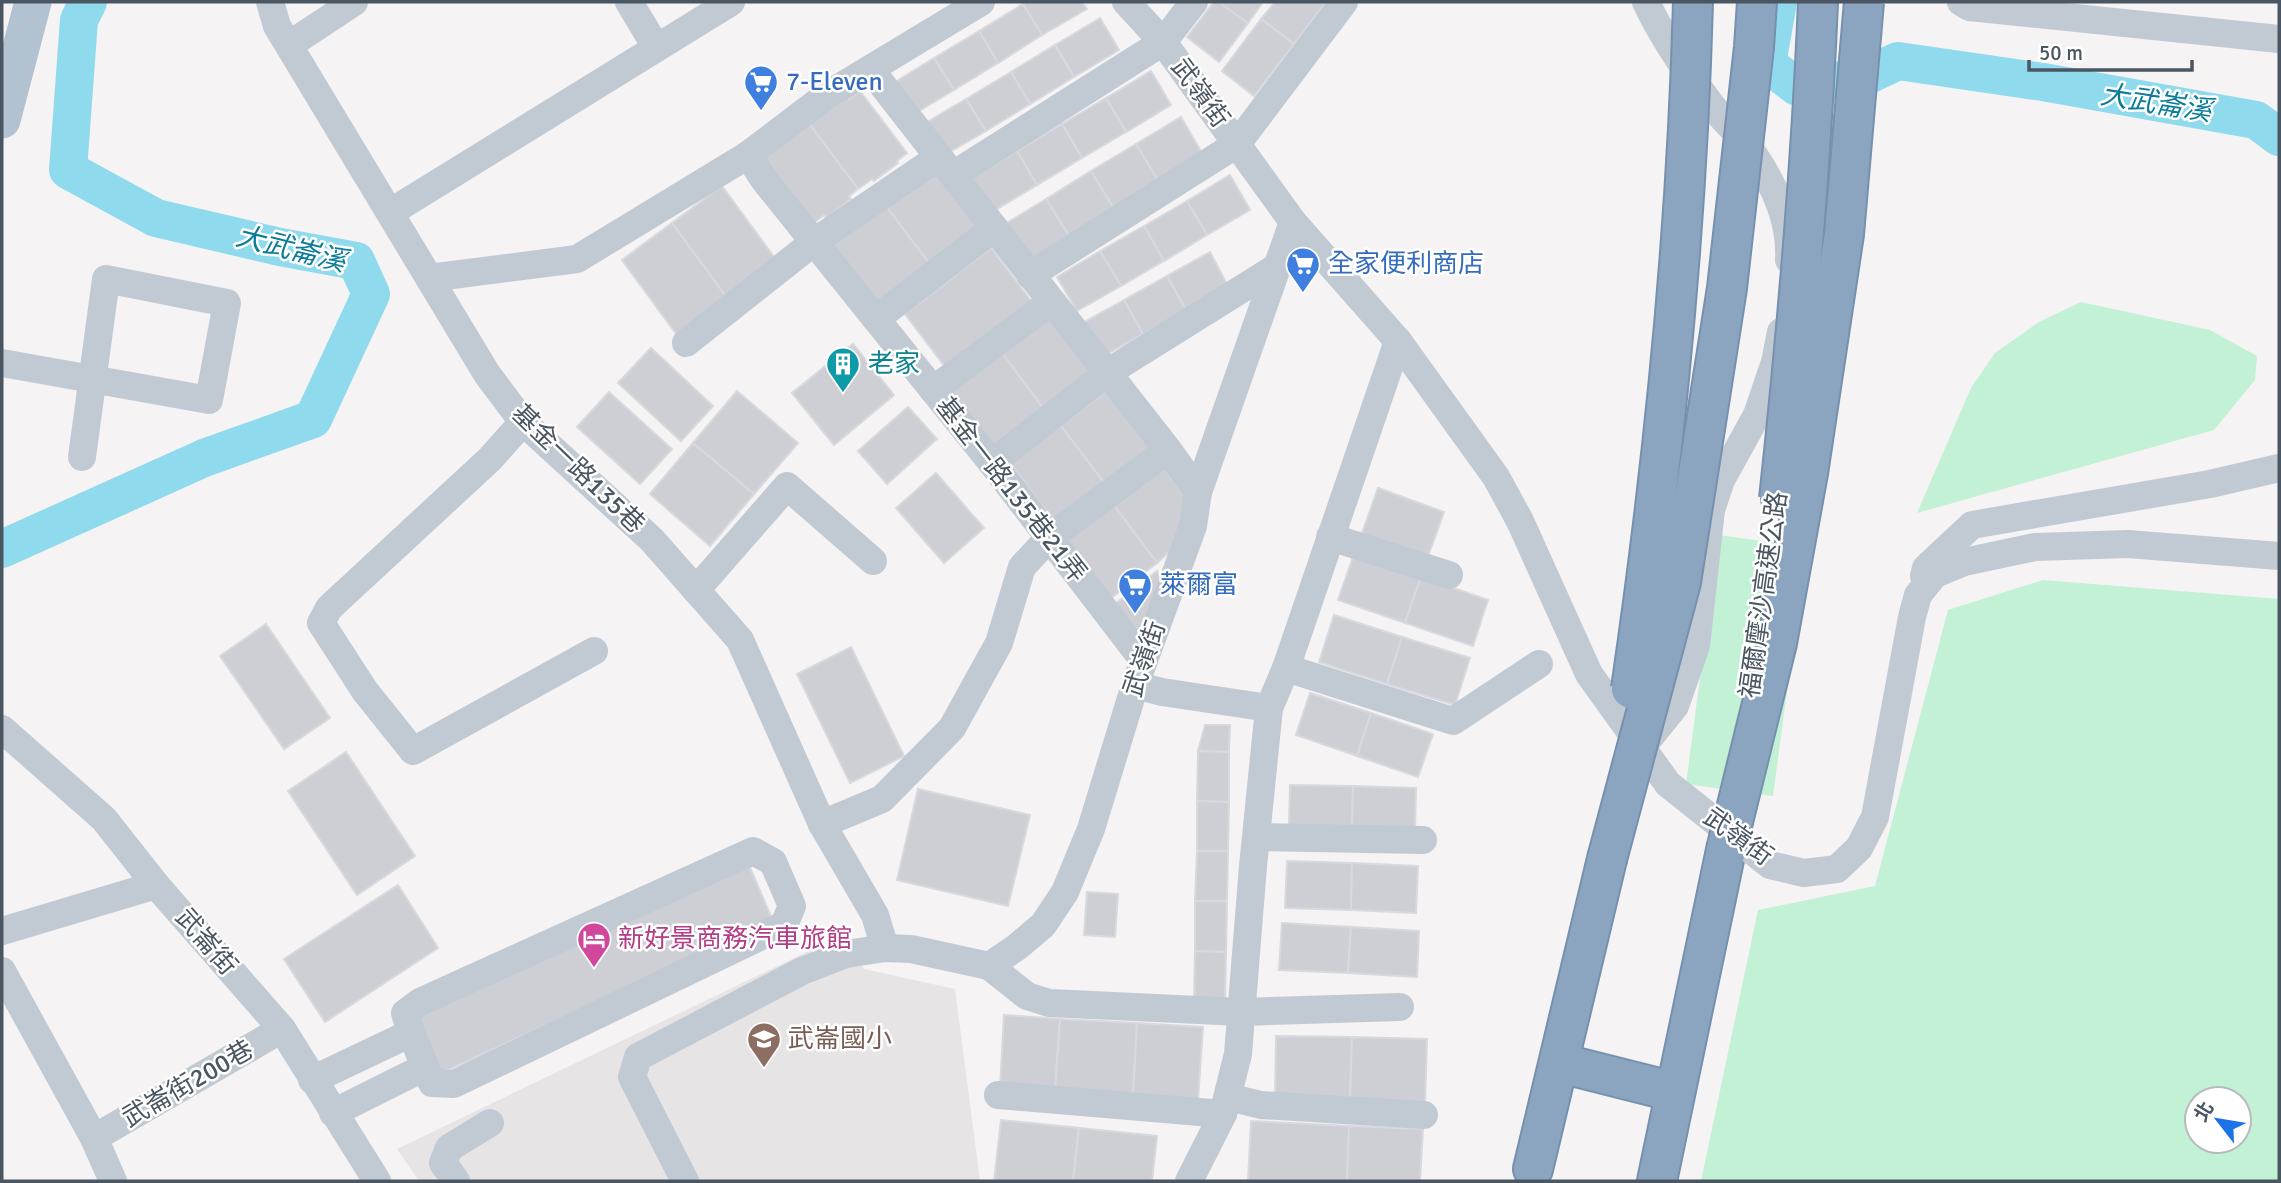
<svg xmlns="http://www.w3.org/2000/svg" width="2281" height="1183" font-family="Signika,'Noto Sans TC',sans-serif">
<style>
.education{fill:#e6e4e5}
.green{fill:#c3f1d5;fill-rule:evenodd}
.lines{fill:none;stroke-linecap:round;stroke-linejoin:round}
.river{stroke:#90daee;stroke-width:38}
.building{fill:#cdcfd5;stroke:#d7d9de;stroke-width:2}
.highway-casing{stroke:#7690ad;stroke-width:42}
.minor{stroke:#c1cad2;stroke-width:28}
.major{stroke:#b3c2d1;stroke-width:37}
.highway{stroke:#8ba5c1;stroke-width:38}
.highway-bridge-casing{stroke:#7690ad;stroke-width:42;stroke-linecap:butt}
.highway-bridge{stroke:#8ba5c1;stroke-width:38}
.labels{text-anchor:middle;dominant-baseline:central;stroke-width:5;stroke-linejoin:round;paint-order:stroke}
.shop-label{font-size:26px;fill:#366cbe;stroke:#fff;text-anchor:start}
.street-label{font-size:26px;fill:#4a5661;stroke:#fff}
.culture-label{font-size:26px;fill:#0d838f;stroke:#fff;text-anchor:start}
.hotel-label{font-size:26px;fill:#b23c85;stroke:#fff;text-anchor:start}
.education-label{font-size:26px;fill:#785e54;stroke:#fff;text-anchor:start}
.water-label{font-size:28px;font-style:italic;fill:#0c7c9b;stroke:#fff}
</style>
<rect width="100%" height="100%" fill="#f5f3f3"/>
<polygon class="education" points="844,934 864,969 955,989 980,1181 419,1181 397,1149"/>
<g class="green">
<polygon points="2081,302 2210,330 2257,356 2255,380 2214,430 1917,513 1971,388 1995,353 2039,322"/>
<polygon points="1719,535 1806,547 1773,796 1686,784"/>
<path d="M2043 580 2279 599V1181H1701L1758 910 1875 886 1948 610ZM2197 1099H2239V1141H2197Z"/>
</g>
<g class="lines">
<g class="river">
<polyline points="1778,2 1767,64 1796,86 1864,77 1898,61 2043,82 2256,120 2279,137"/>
<polyline points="2,549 204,458 313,419 371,294 356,261 280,247 156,218 68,170 79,20 88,2"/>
</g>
</g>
<g class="building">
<polygon points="1026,2 1082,2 1087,9 1042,35 1023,4"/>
<polygon points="1214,2 1219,2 1248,23 1219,62 1187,37"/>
<polygon points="1219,2 1263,2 1248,23"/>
<polygon points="1275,2 1326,2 1294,44 1261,19"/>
<polygon points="1023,4 1042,35 998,63 979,31"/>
<polygon points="1100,18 1119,50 1074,77 1055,45"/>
<polygon points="1261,19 1294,44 1254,96 1222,71"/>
<polygon points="979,31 998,63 954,90 934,58"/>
<polygon points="1055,45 1074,77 1030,104 1011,72"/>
<polygon points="934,58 954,90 909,117 890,85"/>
<polygon points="1151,71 1171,105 1126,132 1106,98"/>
<polygon points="1011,72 1030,104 986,131 966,99"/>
<polygon points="860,91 907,153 897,161 898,163 874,181 872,179 858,189 808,122 845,94 849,99"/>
<polygon points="1106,98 1126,132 1082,158 1062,124"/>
<polygon points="966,99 986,131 941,157 922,125"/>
<polygon points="1181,117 1203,155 1159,182 1136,144"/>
<polygon points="808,122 858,189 849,196 851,199 826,218 824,215 810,226 761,162"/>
<polygon points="1062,124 1082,158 1037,185 1017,151"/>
<polygon points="1136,144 1159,182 1114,209 1091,171"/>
<polygon points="1017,151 1037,185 992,212 972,178"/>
<polygon points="931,166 977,226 929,263 883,202"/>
<polygon points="1091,171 1114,209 1069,236 1046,199"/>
<polygon points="1230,175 1250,210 1207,235 1187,201"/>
<polygon points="722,186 777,261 727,298 672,223"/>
<polygon points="1046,199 1069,236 1025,263 1002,226"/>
<polygon points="1187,201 1207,235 1164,261 1144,226"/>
<polygon points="883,202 929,263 872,307 826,246"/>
<polygon points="672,223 727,298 677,335 622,260"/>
<polygon points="1144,226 1164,261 1121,286 1100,251"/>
<polygon points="991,248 1035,306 949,372 905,314"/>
<polygon points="1100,251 1121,286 1077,311 1057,277"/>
<polygon points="1210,252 1228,286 1186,310 1167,276"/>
<polygon points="1167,276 1186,310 1143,334 1124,300"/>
<polygon points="1124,300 1143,334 1100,358 1081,324"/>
<polygon points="1052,315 1099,378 1049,416 1002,353"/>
<polygon points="853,344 894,395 834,445 792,393"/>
<polygon points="651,348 713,406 681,441 618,383"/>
<polygon points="1002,353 1049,416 999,454 951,391"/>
<polygon points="1111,388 1159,451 1109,489 1061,426"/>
<polygon points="737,391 798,443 754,494 693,443"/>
<polygon points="609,392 672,449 640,484 577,427"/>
<polygon points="908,407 937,439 887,484 858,451"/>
<polygon points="1061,426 1109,489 1058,527 1011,464"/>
<polygon points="693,443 754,494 710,546 650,494"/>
<polygon points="1160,462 1187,500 1179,543 1157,563 1110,500"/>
<polygon points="936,473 984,528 944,563 896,508"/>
<polygon points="1378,488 1444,512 1427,559 1361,536"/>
<polygon points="1110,500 1157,563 1107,601 1060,538"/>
<polygon points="1354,554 1421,577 1405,623 1338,600"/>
<polygon points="1157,571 1166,585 1153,621 1133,640 1111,607"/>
<polygon points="1421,577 1488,600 1473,646 1405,623"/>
<polygon points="1334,615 1402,637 1387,684 1319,662"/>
<polygon points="266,624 330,718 284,749 220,656"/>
<polygon points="1402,637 1470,658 1455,705 1387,684"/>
<polygon points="851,647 904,756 850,783 797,674"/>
<polygon points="1310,693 1371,713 1357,756 1296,735"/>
<polygon points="1371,713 1433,734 1418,777 1357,756"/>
<polygon points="1205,725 1230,725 1229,752 1198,751"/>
<polygon points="1198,751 1229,752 1229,802 1197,801"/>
<polygon points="346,752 415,856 357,895 288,791"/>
<polygon points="1290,785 1353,786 1352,827 1289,825"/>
<polygon points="1353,786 1416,788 1415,828 1352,827"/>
<polygon points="918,789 1030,815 1008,906 897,880"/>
<polygon points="1197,801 1229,802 1228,851 1197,851"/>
<polygon points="1197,851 1228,851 1227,901 1195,901"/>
<polygon points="1287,861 1352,863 1351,910 1285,908"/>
<polygon points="748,863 773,921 439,1074 415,1017"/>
<polygon points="1352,863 1418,866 1416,913 1351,910"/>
<polygon points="398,885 438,948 325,1022 284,959"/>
<polygon points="1087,892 1118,894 1115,937 1084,935"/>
<polygon points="1195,901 1227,901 1226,952 1195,951"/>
<polygon points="1282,923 1351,927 1348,973 1279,970"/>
<polygon points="1351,927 1419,931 1417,977 1348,973"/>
<polygon points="1195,951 1226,952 1225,1001 1194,1001"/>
<polygon points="1004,1015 1060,1019 1055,1091 1000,1088"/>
<polygon points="1060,1019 1137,1023 1133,1096 1055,1091"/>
<polygon points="1137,1023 1203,1027 1198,1100 1133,1096"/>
<polygon points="1276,1036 1352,1037 1350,1100 1275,1099"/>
<polygon points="1352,1037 1427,1039 1425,1102 1350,1100"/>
<polygon points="1001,1120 1079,1128 1073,1181 994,1181"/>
<polygon points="1251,1121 1349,1126 1347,1181 1248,1181"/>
<polygon points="1349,1126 1423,1129 1420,1181 1347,1181"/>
<polygon points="1079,1128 1157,1136 1152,1181 1073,1181"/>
</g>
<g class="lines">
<g class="highway-casing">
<g id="highway">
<polyline points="1560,1063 1675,1092"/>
<polyline points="1533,1169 1607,859"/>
<polyline points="1657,1181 1726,850"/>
</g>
</g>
<g class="minor">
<polyline points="270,2 277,26 487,374 523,422 652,540 740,640 822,824"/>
<polyline points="629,2 656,47"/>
<polyline points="1126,2 1163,42 1293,222 1398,341 1496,477 1520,521 1589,674 1668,784 1770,865 1804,873 1837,869 1859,848 1875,817 1912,617 1918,595 1935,574 1964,562 2035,547 2128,544 2279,556"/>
<path d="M1646 2C1663 39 1687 73 1712 106 1725 122 1743 137 1754 155 1775 186 1791 223 1789 260"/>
<polyline points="1961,2 1969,7 2279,39"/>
<polyline points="289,45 354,2"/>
<polyline points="870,69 1168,450 1198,492"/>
<polyline points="748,155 765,181 992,463 1144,661"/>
<polyline points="953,175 1163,42 1194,2"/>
<polyline points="391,212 731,2"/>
<polyline points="1030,275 1237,144 1344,2"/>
<polyline points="429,278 577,259 748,155 827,95 981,2"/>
<polyline points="876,319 994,228"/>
<polyline points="686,343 814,242 939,157"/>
<polyline points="2,363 209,400 227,303 106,279 82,457"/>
<polyline points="933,390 1051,302"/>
<polyline points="523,422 490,459 329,608 321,623 365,691 413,751 594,651"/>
<polyline points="992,463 1107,373 1277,267"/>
<polyline points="1330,537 1449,575"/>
<polyline points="1924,576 1926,568 1972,525 2210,484 2279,468"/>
<polyline points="696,590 787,486 873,561"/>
<polyline points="1286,668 1453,721 1539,664"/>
<polyline points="1135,685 1162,692 1269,708"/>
<polyline points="2,729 104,819 156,885 282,1029 377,1181"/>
<polyline points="1642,747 1675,706 1696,646 1711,510 1721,480 1757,415 1775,362 1781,332"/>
<polyline points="1257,837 1423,840"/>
<polygon points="753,851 773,862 792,906 784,925 454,1084 432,1083 411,1033 405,1013 420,1002"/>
<polyline points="2,931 156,885"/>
<polyline points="885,948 875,915 822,824 882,799 952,728 999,643 1022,567 1049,538 1168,450"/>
<polyline points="989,966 1027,996 1049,1003 1241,1012 1400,1007"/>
<polyline points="2,971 94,1138 113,1181"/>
<polyline points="312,1080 411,1033"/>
<polyline points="998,1095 1223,1114"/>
<polyline points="1228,1097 1261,1105 1424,1115"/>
<polyline points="333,1113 425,1067"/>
<polyline points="94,1138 282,1029"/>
<polyline points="456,1181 443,1163 449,1148 490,1123"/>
<polyline points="685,1181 632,1077 638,1057 802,971 846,954 885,948 911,949 989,966 1017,947 1043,925 1065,892 1091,829 1135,685 1193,526 1198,492 1293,222"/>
<polyline points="1189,1181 1223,1114 1238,1054 1253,866 1269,708 1286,668 1398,341"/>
</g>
<polyline class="major" points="2,120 33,2"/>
<use href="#highway" class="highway"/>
<g class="highway-bridge-casing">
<g id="highway-bridge">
<path d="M1779 499C1797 333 1811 168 1818 2"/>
<path d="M1631 689C1664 462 1687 232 1693 2"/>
<polyline points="1726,850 1777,643 1808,473 1844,234 1864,2"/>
<polyline points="1607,859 1681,582 1727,288 1754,47 1757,2"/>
</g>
</g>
<use href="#highway-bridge" class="highway-bridge"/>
</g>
<defs>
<g id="supermarket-pin" transform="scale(1.75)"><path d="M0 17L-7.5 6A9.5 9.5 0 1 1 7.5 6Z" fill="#3f7fe0" stroke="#fff"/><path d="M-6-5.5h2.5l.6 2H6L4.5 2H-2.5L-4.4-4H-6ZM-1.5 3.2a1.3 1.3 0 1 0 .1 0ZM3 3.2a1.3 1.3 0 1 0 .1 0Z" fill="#fff"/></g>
<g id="building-pin" transform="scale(1.75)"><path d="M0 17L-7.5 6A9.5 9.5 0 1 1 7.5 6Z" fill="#0f9aa8" stroke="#fff"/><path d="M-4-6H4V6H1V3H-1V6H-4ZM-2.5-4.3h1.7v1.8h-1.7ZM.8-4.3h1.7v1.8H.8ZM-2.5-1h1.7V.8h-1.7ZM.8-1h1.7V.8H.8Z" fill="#fff"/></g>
<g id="hotel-pin" transform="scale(1.75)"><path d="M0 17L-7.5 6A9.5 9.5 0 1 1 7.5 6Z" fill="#d1479c" stroke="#fff"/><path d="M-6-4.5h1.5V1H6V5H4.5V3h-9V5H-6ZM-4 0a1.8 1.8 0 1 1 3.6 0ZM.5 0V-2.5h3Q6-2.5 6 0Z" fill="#fff"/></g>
<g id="school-pin" transform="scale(1.75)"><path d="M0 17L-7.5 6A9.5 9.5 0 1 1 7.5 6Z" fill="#8d6e63" stroke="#fff"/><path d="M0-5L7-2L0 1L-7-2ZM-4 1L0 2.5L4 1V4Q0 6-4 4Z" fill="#fff"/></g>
</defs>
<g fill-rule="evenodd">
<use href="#supermarket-pin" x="761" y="82"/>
<use href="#supermarket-pin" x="1303" y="264"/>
<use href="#building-pin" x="843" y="364"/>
<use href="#supermarket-pin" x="1135" y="585"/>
<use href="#hotel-pin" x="594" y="939"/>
<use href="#school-pin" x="764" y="1039"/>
</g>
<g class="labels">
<g class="shop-label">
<text x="786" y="82">7-Eleven</text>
<text x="1328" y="264">全家便利商店</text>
<text x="1160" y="585">萊爾富</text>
</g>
<g class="street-label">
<text transform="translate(1200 93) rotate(54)">武嶺街</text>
<text transform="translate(578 469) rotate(44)">基金一路135巷</text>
<text transform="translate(1011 490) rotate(52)">基金一路135巷21弄</text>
<text transform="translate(1764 595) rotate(-82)">福爾摩沙高速公路</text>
<text transform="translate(1145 659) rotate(-71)">武嶺街</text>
<text transform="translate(1738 837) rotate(36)">武嶺街</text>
<text transform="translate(206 942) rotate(49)">武崙街</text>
<text transform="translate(188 1084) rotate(-30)">武崙街200巷</text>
</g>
<g class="culture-label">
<text x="868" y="364">老家</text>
</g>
<g class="hotel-label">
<text x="618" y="939">新好景商務汽車旅館</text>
</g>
<g class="education-label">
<text x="788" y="1039">武崙國小</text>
</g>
<g class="water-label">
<text transform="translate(2156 103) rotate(9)">大武崙溪</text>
<text transform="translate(291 249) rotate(14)">大武崙溪</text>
</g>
</g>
<rect width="2281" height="1183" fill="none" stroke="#4a5661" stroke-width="7"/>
<g transform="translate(2218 1120) rotate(301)"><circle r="33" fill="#ffffff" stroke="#b7bbc0" stroke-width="2"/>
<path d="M0-5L12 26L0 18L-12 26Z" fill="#1a73e8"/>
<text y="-10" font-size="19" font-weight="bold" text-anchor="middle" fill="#4a5661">北</text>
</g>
<path d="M2029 60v10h163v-10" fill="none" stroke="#4a5661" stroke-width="3.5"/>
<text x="2039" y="60" font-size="21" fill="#4a5661" stroke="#ffffff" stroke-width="5" paint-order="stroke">50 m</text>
</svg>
